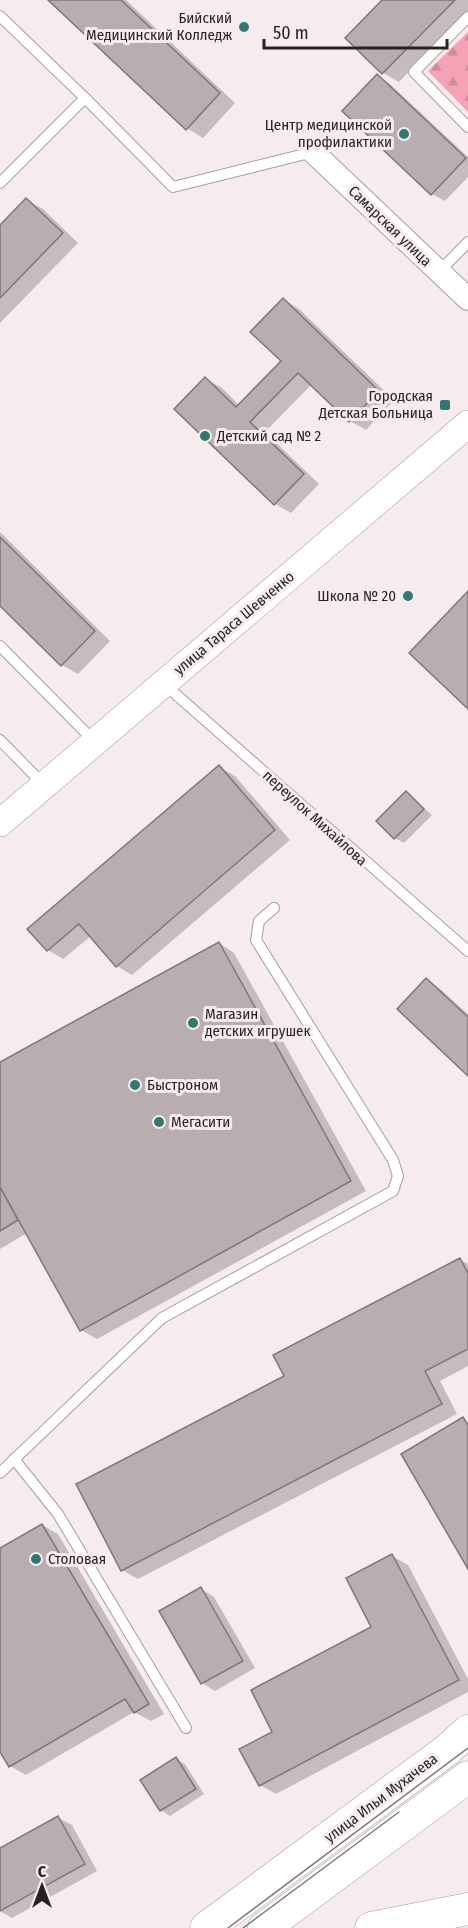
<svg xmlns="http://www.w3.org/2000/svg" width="468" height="1928" font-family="'Fira Sans Condensed',sans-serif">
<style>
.forest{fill:url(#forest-firs)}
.shadow{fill:#0003}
.building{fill:#b8adaf;stroke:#7f7678;stroke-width:1.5}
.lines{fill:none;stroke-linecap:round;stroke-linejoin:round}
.service-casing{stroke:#a79d9f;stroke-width:12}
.minor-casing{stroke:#a79d9f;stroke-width:24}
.tertiary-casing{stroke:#a79d9f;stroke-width:28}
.secondary-casing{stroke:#a79d9f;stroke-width:33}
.service{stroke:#fff;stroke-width:10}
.minor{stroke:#fff;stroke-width:22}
.tertiary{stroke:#fff;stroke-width:27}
.secondary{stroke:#fff;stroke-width:32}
.tram{stroke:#7e7779;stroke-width:1.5}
.poi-dot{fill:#317870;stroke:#f6ebed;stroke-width:2}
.labels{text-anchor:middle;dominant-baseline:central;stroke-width:6;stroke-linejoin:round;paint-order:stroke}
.poi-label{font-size:15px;fill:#272324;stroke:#f6ebed;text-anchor:start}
.street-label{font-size:15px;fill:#272324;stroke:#f6ebed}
</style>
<defs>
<pattern id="forest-firs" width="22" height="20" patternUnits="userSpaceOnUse" patternTransform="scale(1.5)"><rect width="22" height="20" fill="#f3a3b5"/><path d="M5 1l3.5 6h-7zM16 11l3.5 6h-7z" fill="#d08c9c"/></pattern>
</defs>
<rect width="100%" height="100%" fill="#f6ebed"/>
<polygon class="forest" points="468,32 468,112 428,71"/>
<g class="shadow">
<polygon points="50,0 126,0 235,103 203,138 187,128"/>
<polygon points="384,0 468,0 468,11 399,82 383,73"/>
<polygon points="377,76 390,84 468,157 468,177 445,201 432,194"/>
<polygon points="27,200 43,209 78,243 0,323 0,228"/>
<polygon points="284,300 299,309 394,400 366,430 350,421 312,384 265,432 319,484 291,513 275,504 206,379 222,388 240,406 283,361"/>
<polygon points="0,532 110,641 78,674 62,665 0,604"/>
<polygon points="219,767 235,776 290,840 132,975 117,966 91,936 63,959 48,950"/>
<polygon points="406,793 432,815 404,843 395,838"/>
<polygon points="219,943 234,953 366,1191 97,1339 81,1330 27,1233 0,1249 0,1064"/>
<polygon points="426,980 439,988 468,1014 468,1074"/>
<polygon points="460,1260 468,1264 468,1366 440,1381 457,1414 138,1579 122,1570 286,1376"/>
<polygon points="42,1525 58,1534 164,1714 151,1721 134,1712 26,1775 10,1766 0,1749 0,1550"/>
<polygon points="392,1556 408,1565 468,1679 468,1692 276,1794 260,1785 274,1733 373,1627"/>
<polygon points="201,1589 214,1597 255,1668 215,1691 202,1683"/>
<polygon points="176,1759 185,1764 204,1794 170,1816 161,1810"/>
<polygon points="58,1818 72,1825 97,1871 12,1918 0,1911 0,1850"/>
</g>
<g class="building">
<polygon points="48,0 121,0 220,93 186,130"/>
<polygon points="382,0 455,0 382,74 345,38"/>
<polygon points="377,74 466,158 431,195 342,111"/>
<polygon points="26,198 63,233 0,298 0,225"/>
<polygon points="283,298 379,391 349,422 298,373 250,422 304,474 274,505 174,409 205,377 236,407 281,361 250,332"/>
<polygon points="0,537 95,631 61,666 0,606"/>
<polygon points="468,591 468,709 409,653"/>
<polygon points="219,765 275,830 116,967 79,924 47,951 27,929"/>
<polygon points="406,791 424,809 394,839 376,821"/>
<polygon points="219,942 351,1181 80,1331 0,1187 0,1062"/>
<polygon points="426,978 468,1017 468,1076 397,1009"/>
<polygon points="0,1187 18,1220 0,1231"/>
<polygon points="460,1258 468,1273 468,1349 425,1371 442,1404 121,1571 76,1484 284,1376 273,1355"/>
<polygon points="463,1417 468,1425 468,1569 401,1454"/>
<polygon points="42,1524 149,1704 134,1713 125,1699 9,1767 0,1752 0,1548"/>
<polygon points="392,1554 459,1680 259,1786 239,1749 272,1732 251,1690 371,1627 346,1578"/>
<polygon points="201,1587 243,1661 201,1684 159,1611"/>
<polygon points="176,1757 196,1789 160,1811 140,1780"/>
<polygon points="58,1816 85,1864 0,1911 0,1848"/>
</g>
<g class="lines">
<g class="service-casing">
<g id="service">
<polyline points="0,16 85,98 0,183"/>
<polyline points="468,17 414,72 468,127"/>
<polyline points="85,98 173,187 313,152"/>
<polyline points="439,272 468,242"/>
<polyline points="0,646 95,742"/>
<polyline points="164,684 468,951"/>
<polyline points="0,740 44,785"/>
<polyline points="14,1459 58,1514 186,1728"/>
<polyline points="0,1473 162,1318 393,1191 398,1176 393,1160 256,940 259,921 274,908"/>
</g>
</g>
<g class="minor-casing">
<polyline id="minor" points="313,152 468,299"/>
</g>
<g class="tertiary-casing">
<polyline id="tertiary" points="0,823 468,424"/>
</g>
<g class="secondary-casing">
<g id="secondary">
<polyline points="206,1928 447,1750 468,1731"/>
<polyline points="264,1928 468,1777"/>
<polyline points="371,1928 468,1909"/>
</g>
</g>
<use href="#service" class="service"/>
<use href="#minor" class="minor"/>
<use href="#tertiary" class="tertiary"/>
<use href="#secondary" class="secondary"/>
<g class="tram">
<polyline points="228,1928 468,1748"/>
<polyline points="243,1928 399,1812"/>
</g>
</g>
<g class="poi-dot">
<circle cx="244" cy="27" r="6"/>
<circle cx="404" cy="134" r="6"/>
<rect x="439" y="399" width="12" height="12" rx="3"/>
<circle cx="205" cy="436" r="6"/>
<circle cx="408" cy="596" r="6"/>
<circle cx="193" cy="1023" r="6"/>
<circle cx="135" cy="1085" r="6"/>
<circle cx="159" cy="1122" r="6"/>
<circle cx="36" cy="1559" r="6"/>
</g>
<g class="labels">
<g class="poi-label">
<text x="232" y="18" text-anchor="end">Бийский<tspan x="232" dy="17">Медицинский Колледж</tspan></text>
<text x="392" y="125" text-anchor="end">Центр медицинской<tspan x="392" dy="17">профилактики</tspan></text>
<text x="433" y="396" text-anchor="end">Городская<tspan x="433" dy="17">Детская Больница</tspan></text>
<text x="217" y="436">Детский сад № 2</text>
<text x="396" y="596" text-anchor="end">Школа № 20</text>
<text x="205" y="1014">Магазин<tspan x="205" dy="17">детских игрушек</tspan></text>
<text x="147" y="1085">Быстроном</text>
<text x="171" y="1122">Мегасити</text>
<text x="48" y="1559">Столовая</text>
</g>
<g class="street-label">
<text transform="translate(390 226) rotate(44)">Самарская улица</text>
<text transform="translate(234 623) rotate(-40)">улица Тараса Шевченко</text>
<text transform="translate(315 818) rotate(42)">переулок Михайлова</text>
<text transform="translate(381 1798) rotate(-37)">улица Ильи Мухачева</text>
</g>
</g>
<g transform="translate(42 1886)" stroke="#f6ebed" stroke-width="4.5" paint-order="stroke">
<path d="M0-4.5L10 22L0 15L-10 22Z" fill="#272324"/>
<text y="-9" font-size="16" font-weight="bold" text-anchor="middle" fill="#272324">С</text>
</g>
<path d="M264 39v9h183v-9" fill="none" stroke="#272324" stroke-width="3"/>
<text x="273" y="39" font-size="18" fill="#272324" stroke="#f6ebed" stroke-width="4.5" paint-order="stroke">50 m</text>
</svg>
